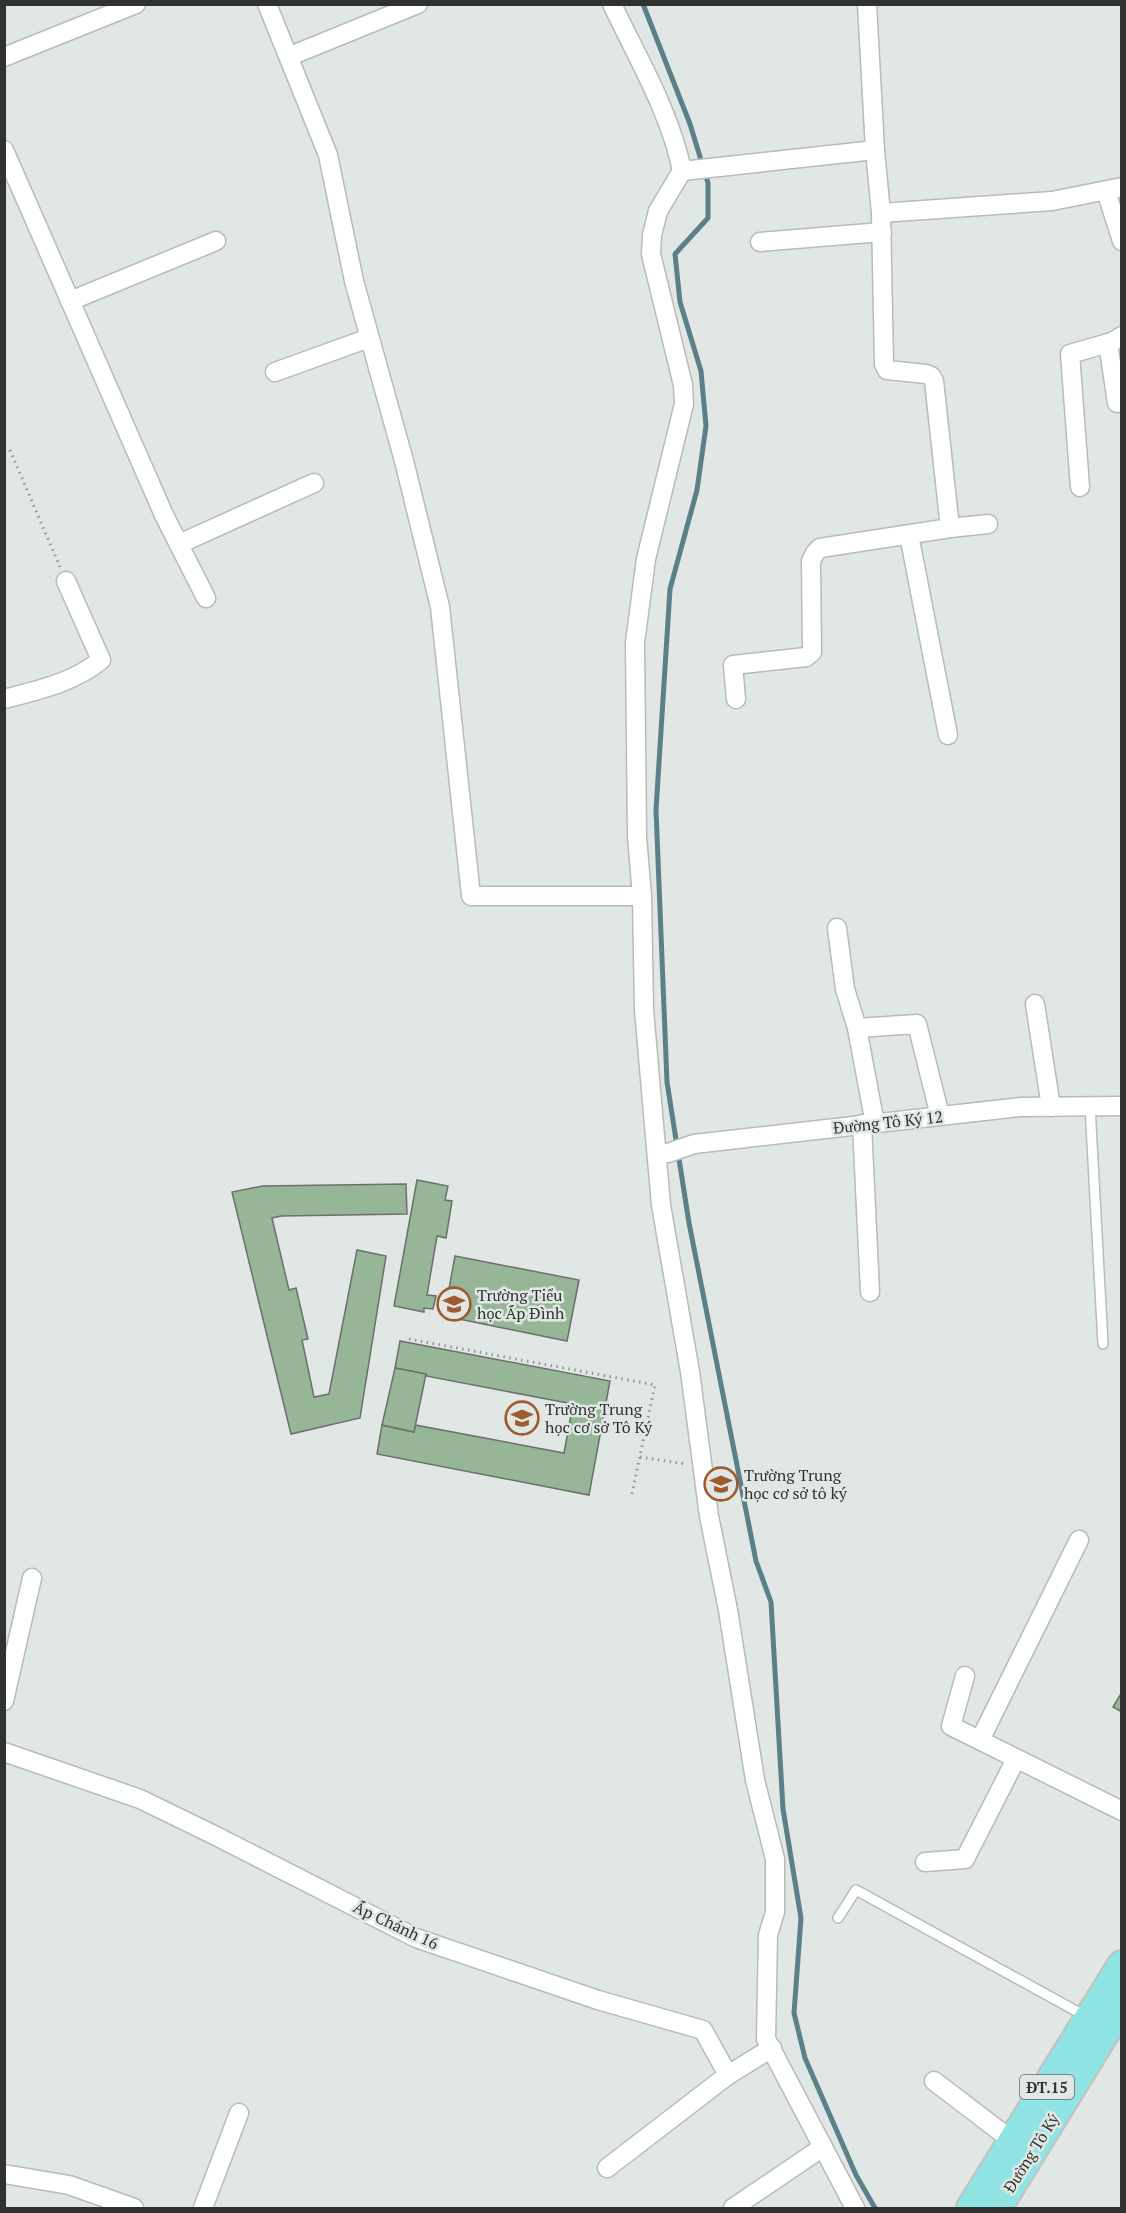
<svg xmlns="http://www.w3.org/2000/svg" width="1126" height="2213" font-family="'PT Serif',serif">
<style>
.lines{fill:none;stroke-linecap:round;stroke-linejoin:round}
.stream{stroke:#5c8089;stroke-width:5}
.building{fill:#96b697;stroke:#6c706c;stroke-width:1.5}
.service-casing{stroke:#b5bcb9;stroke-width:12}
.minor-casing{stroke:#b5bcb9;stroke-width:21}
.primary-casing{stroke:#c1c2c1;stroke-width:32}
.path{stroke:#919694;stroke-width:3;stroke-dasharray:1.5 4.5;stroke-linecap:butt}
.service{stroke:#fff;stroke-width:9}
.minor{stroke:#fff;stroke-width:18}
.primary{stroke:#90e5e4;stroke-width:28}
.labels{text-anchor:middle;dominant-baseline:central;stroke-width:5;stroke-linejoin:round;paint-order:stroke}
.shield{fill:#e0e7e4;stroke:#646867;stroke-width:1.5}
.shield-label{font-size:15px;font-weight:bold;fill:#2f3231}
.street-label{font-size:16px;fill:#2f3231;stroke:#e0e7e4}
.poi-label{font-size:16px;fill:#2f3231;stroke:#e0e7e4;text-anchor:start}
</style>
<rect width="100%" height="100%" fill="#e0e7e4"/>
<g class="lines">
<polyline class="stream" points="643,4 690,124 708,183 708,218 675,254 680,302 701,371 706,426 697,490 670,589 656,810 667,1082 689,1223 756,1561 771,1602 783,1809 801,1918 794,2013 805,2058 856,2175 875,2208"/>
</g>
<g class="building">
<polygon points="417,1180 448,1186 445,1200 452,1201 446,1238 437,1236 427,1295 436,1296 433,1309 424,1308 424,1312 394,1306"/>
<polygon points="406,1184 407,1214 281,1216 272,1218 289,1290 296,1288 308,1339 302,1340 314,1397 329,1394 357,1250 386,1256 360,1418 291,1434 232,1192 263,1186"/>
<polygon points="455,1256 579,1280 567,1341 444,1316"/>
<polygon points="400,1341 610,1381 589,1495 377,1454 382,1425 414,1432 415,1425 564,1453 573,1404 426,1376 426,1374 395,1368"/>
<polygon points="395,1368 426,1374 414,1432 382,1425"/>
<polygon points="1122,1692 1122,1712 1113,1707"/>
</g>
<g class="lines">
<g class="service-casing">
<g id="service">
<polyline points="1090,1106 1103,1344"/>
<polyline points="838,1918 856,1890 1087,2017"/>
</g>
</g>
<g class="minor-casing">
<g id="minor">
<polyline points="267,4 328,155 354,281 404,461 440,607 471,896 642,896"/>
<path d="M612 4C637 57 671 114 682 171L658 211 652 235 651 254 683 385 684 404 646 559 635 643 637 837 642 896 644 1010 661 1205 690 1372 709 1516 728 1610 755 1780 775 1859V1912L768 1935 766 2039 855 2208"/>
<polyline points="290,56 418,4"/>
<polyline points="4,57 136,4"/>
<polyline points="4,150 164,515 206,598"/>
<polyline points="682,171 875,150"/>
<polyline points="1106,191 1122,241"/>
<polyline points="881,213 1052,201 1122,187"/>
<polyline points="760,242 882,232"/>
<polyline points="70,301 216,241"/>
<polyline points="1108,343 1117,403"/>
<polyline points="275,372 369,338"/>
<polyline points="1080,487 1070,354 1112,342 1122,336"/>
<polyline points="950,528 988,524"/>
<polyline points="909,535 948,735"/>
<polyline points="179,544 314,483"/>
<path d="M4 699C38 690 73 683 101 660L66 581"/>
<polyline points="736,699 733,665 806,657 812,652 811,561 815,553 820,548 950,528 934,381 931,376 926,374 887,370 884,364 881,213 875,150 867,4"/>
<polyline points="837,928 845,989 857,1028 875,1124"/>
<polyline points="1035,1004 1051,1107"/>
<polyline points="857,1028 917,1024 940,1116"/>
<polyline points="862,1124 870,1292"/>
<polyline points="657,1154 668,1153 694,1144 1020,1107 1122,1106"/>
<polyline points="965,1676 951,1726 1122,1811"/>
<polyline points="4,1701 32,1578"/>
<polyline points="980,1740 1079,1540"/>
<polyline points="4,1752 140,1799 214,1835 416,1938 598,2000 703,2030 728,2075 772,2048"/>
<polyline points="925,1862 965,1859 1016,1759"/>
<polyline points="934,2081 1014,2142"/>
<polyline points="607,2168 728,2075"/>
<polyline points="4,2174 69,2185 134,2208"/>
<polyline points="203,2208 239,2113"/>
<polyline points="733,2208 823,2147"/>
</g>
</g>
<g class="primary-casing">
<g id="primary">
<polyline points="971,2208 1122,1965"/>
<polyline points="997,2208 1122,2005"/>
</g>
</g>
<g class="path">
<polyline points="10,450 60,567"/>
<polyline points="409,1339 655,1385 631,1498"/>
<polyline points="640,1457 686,1464"/>
</g>
<use href="#service" class="service"/>
<use href="#minor" class="minor"/>
<use href="#primary" class="primary"/>
</g>
<defs>
<g id="school-ring" transform="scale(1.725)"><circle r="9.5" fill="#e0e7e4" stroke="#9f5a2d" stroke-width="1.5"/><path d="M0-5L7-2L0 1L-7-2ZM-4 1L0 2.5L4 1V4Q0 6-4 4Z" fill="#9f5a2d"/></g>
</defs>
<g fill-rule="evenodd">
<use href="#school-ring" x="454" y="1304"/>
<use href="#school-ring" x="522" y="1418"/>
<use href="#school-ring" x="721" y="1484"/>
</g>
<g class="labels">
<rect class="shield" x="1020" y="2075" width="54" height="24" rx="4.5"/>
<g class="shield-label">
<text x="1047" y="2087">ĐT.15</text>
</g>
<g class="street-label">
<text transform="translate(888 1122) rotate(-6)">Đường Tô Ký 12</text>
<text transform="translate(396 1925) rotate(25)">Ấp Chánh 16</text>
<text transform="translate(1031 2153) rotate(-58)">Đường Tô Ký</text>
</g>
<g class="poi-label">
<text x="477" y="1295">Trường Tiểu<tspan x="477" dy="18">học Ấp Đình</tspan></text>
<text x="545" y="1409">Trường Trung<tspan x="545" dy="18">học cơ sở Tô Ký</tspan></text>
<text x="744" y="1475">Trường Trung<tspan x="744" dy="18">học cơ sở tô ký</tspan></text>
</g>
</g>
<rect width="1126" height="2213" fill="none" stroke="#2f3231" stroke-width="12"/>
</svg>
